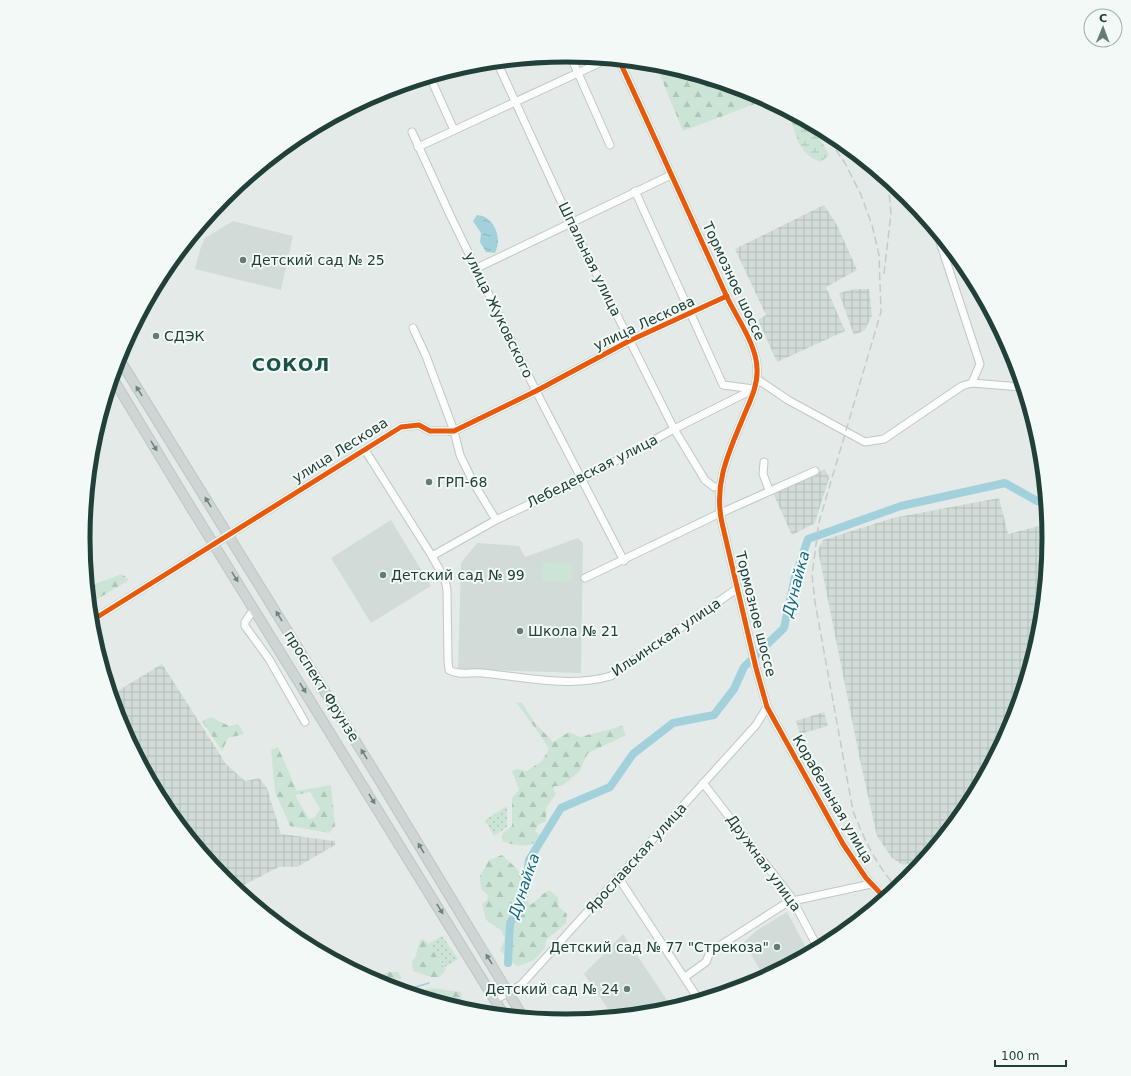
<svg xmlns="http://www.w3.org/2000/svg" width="1131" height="1076" font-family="'DejaVu Sans',sans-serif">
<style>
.built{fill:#d1dcd8}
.industrial{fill:url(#industrial-grid)}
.grass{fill:url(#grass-dots)}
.forest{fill:url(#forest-firs);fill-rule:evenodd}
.wetland{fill:url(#wetland-marsh)}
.garden{fill:#cce4d5}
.water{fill:url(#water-ripples)}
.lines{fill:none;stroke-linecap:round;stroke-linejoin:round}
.stream{stroke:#a2d1dc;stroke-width:1.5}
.river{stroke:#a2d1dc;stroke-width:8}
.minor-casing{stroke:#c1c7c5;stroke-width:9}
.major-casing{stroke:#bcc7c4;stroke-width:11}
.minor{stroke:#fbfcfc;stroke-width:7}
.major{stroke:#cdd6d4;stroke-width:9}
.rail{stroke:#c6cbca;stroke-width:1.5;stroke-dasharray:8 4;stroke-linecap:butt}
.cycleway-casing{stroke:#f2f9f6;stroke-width:8}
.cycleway{stroke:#e8590c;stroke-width:5}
.oneway{fill:#6e847f}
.poi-dot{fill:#657c76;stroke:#f2f9f6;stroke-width:1.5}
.labels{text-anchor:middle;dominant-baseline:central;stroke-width:4;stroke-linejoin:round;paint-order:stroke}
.street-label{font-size:14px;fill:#204039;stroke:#f2f9f6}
.poi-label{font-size:14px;fill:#204039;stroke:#f2f9f6;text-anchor:start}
.water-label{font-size:15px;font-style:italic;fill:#156a81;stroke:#f2f9f6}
.district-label{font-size:18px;font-weight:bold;letter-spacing:1px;fill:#1a5448;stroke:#f2f9f6}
.rim{fill:none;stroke:#204039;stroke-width:5}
</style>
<defs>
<pattern id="industrial-grid" width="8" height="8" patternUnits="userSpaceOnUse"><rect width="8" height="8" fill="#d1dcd8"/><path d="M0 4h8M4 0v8" fill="none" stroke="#b3beba"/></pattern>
<pattern id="grass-dots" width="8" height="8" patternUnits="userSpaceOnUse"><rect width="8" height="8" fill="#cce4d5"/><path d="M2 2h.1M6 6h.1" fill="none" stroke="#afc5b8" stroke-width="1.8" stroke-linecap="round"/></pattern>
<pattern id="forest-firs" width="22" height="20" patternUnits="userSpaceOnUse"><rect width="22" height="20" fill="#cce4d5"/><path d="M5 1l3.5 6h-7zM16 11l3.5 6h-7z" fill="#afc5b8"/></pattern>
<pattern id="wetland-marsh" width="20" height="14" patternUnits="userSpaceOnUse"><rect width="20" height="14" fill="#cce4d5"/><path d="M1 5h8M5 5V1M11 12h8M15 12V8" fill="none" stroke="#afc5b8"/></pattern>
<pattern id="water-ripples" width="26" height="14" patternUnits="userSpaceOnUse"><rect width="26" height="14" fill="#a2d1dc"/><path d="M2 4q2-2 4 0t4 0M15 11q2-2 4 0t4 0" fill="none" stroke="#8bb4be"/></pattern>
</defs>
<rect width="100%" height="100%" fill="#e4eae8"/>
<g class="built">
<polygon points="233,221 293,236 281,290 195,269 200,250 205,238"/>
<polygon points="391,520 431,586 371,623 331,558"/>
<polygon points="578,538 583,543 581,673 458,669 461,563 477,543 519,546 525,557"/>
<polygon points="787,912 809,953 764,977 744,942 756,931"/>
<polygon points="623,934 670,1005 658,1012 613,1016 584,974"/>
</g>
<g class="industrial">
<polygon points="824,205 837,225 857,270 826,287 845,331 777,362 758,320 766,315 735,249"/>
<polygon points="855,289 869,289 872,315 865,330 854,335 839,293"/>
<polygon points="825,469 829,478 815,523 792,535 773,493"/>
<polygon points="999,498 1008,534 1047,524 1048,538 1039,632 1012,723 967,807 922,861 903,865 892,858 877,836 860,760 818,550 823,540 893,518"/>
<polygon points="162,664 226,764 245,781 259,778 267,788 281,834 335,841 335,845 297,867 279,867 236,889 224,879 164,806 119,723 111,695"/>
<polygon points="824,712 828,726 800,734 796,721"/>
</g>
<g class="grass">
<polygon points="507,806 507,827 494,836 485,820"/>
<polygon points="442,936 458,959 445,967 428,944"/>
</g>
<g class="forest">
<polygon points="678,70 751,92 765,100 683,131 660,75"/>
<polygon points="122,574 129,580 89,604 87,587"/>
<path d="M516 702 522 703 535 723 553 742 569 732 580 737 622 726 626 735 588 753 579 772 562 786H554L553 789 556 794 546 808V821L538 825 535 831 540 835C535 851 513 845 502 841L503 833 512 826V798L519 790 512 771 517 769 527 771 542 761 549 749 541 736Z"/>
<polygon points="211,717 229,726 238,724 244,734 228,738 222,751 202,721"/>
<path d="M278 747 297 791 331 785 335 826 329 833 290 826 275 792 271 750ZM310 792 320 809 315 817 309 819 295 795Z"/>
<path d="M502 855 517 869 531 889 527 900 530 905C538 901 541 894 549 890L558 897 559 907 567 914 566 923 546 940 545 948 534 960 519 966 515 965 500 950 505 939 502 931 486 920 482 904 488 899 487 894 481 889 480 876 489 860Z"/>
<path d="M422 939 427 942 446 970 440 977H431L413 971 412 961C419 955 416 945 422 939Z"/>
<polygon points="387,972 398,972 402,979 395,979 386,986 373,980"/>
<polygon points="430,988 461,992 462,1009 413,994"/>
</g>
<path class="wetland" d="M788 112 813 125 829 155 821 162C796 153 797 134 788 112Z"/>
<polygon class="garden" points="543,563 572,564 572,582 542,581"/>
<path class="water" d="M477 215C494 216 503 238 495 253L486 252 480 242 481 233 473 221Z"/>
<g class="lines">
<polyline class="stream" points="402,991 429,983"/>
<polyline class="river" points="508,963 510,923 518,911 525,886 529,860 561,808 610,787 633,754 673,723 714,715 734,689 744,667 784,628 795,577 808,539 901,506 1005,483 1037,501 1045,499"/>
<g class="minor-casing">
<g id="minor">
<polyline points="570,55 610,145"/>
<path d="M619 60C655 138 690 216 726 295 736 317 757 345 757 369 758 384 751 399 745 413 730 450 713 482 722 523L756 668 767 707 843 844 866 878 885 898"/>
<polyline points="497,62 571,223 674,429 705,480 714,487 719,487"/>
<polyline points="645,63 647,66"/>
<polyline points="430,77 454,130"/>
<polyline points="412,132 451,217 536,391 624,561"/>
<polyline points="418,147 608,59"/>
<polyline points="635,191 723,385 754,389"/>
<polyline points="937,233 980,364 972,383"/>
<polyline points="477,268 671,175"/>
<polyline points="413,328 426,356 454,431 460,455 473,482 496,520"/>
<polyline points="757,379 788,400 865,442 884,439 962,386 972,383 1022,387"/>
<path d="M365 450 432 556 445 580 447 590 448 661 449 670C459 676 471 672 482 673 525 677 569 688 611 676L738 588"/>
<polyline points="764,462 763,474 769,490"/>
<polyline points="432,556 496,520 581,480 674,429 754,389"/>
<polyline points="585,578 714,516 815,471"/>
<polyline points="254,609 245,622 245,626 269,659 305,722"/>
<polyline points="91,621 401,427 419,425 430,431 454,431 536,391 629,341 727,296"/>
<polyline points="703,783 791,897 818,948"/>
<polyline points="618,877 699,1000"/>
<polyline points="685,977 706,962 710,952 788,902 871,884"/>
<polyline points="495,1000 521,985 756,725 767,707"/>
</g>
</g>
<g class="major-casing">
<g id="major">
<polyline points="118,357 377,776 523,1017"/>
<polyline points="112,377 182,493 504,1015"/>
</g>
</g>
<use href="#minor" class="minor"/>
<use href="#major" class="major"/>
<g class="rail">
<path d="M822 130 845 163 861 195 872 225 879 255 881 312 819 522 812 575 815 602 853 811C864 839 876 865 897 888"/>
<polyline points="884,274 891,213 888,181"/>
</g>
<g class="cycleway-casing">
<g id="cycleway">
<path d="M619 60C655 138 690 216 726 295 736 317 757 345 757 369 758 384 751 399 745 413 730 450 713 482 722 523L756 668 767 707 843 844 866 878 885 898"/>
<polyline points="91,621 401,427 419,425 430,431 454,431 536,391 629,341 727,296"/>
</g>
</g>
<use href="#cycleway" class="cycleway"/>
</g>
<defs><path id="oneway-solid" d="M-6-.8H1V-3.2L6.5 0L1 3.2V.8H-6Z"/></defs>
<g class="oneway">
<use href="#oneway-solid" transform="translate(139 391) rotate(-122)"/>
<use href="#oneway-solid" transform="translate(154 446) rotate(59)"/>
<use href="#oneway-solid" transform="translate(208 502) rotate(-122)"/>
<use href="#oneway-solid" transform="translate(235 577) rotate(58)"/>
<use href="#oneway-solid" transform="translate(279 616) rotate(-122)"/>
<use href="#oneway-solid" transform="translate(303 688) rotate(58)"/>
<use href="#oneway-solid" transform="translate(364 754) rotate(-122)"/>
<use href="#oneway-solid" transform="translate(372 799) rotate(59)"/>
<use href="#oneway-solid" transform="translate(421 848) rotate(-121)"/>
<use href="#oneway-solid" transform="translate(440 909) rotate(58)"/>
<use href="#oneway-solid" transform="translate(489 959) rotate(-122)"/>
</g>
<g class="poi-dot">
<circle cx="243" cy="260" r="4"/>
<circle cx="156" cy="336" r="4"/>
<circle cx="429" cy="482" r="4"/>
<circle cx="383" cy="575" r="4"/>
<circle cx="520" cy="631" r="4"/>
<circle cx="777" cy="947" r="4"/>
<circle cx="627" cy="989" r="4"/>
</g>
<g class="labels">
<g class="street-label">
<text transform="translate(590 259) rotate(64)">Шпальная улица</text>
<text transform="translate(734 281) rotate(65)">Тормозное шоссе</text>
<text transform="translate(499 315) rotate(64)">улица Жуковского</text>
<text transform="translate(644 323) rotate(-25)">улица Лескова</text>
<text transform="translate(340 450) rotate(-32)">улица Лескова</text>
<text transform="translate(592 471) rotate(-27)">Лебедевская улица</text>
<text transform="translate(756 614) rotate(76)">Тормозное шоссе</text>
<text transform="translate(666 637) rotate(-34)">Ильинская улица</text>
<text transform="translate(322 686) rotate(58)">проспект Фрунзе</text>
<text transform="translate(833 799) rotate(60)">Корабельная улица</text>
<text transform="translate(636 858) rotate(-48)">Ярославская улица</text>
<text transform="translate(764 863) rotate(54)">Дружная улица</text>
</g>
<g class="poi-label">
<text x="251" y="260">Детский сад № 25</text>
<text x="164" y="336">СДЭК</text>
<text x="437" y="482">ГРП-68</text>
<text x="391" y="575">Детский сад № 99</text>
<text x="528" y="631">Школа № 21</text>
<text x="769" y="947" text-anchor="end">Детский сад № 77 "Стрекоза"</text>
<text x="619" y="989" text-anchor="end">Детский сад № 24</text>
</g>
<g class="water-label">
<text transform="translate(796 584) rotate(-75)">Дунайка</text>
<text transform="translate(524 886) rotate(-71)">Дунайка</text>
</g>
<g class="district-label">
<text x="291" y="364">СОКОЛ</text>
</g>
</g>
<path d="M0 0H1131V1076H0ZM90 538a476 476 0 1 1 952 0a476 476 0 1 1-952 0Z" fill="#f2f9f6" fill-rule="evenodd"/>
<path class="rim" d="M90 538a476 476 0 1 1 952 0a476 476 0 1 1-952 0Z"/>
<g transform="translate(1103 28) rotate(1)"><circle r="19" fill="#f2f9f6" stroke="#9eafaa"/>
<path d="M0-3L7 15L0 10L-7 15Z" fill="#657c76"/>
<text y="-6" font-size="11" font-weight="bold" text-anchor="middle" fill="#204039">С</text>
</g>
<path d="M995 1060v6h71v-6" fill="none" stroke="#204039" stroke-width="2"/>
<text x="1001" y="1060" font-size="12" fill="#204039" stroke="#f2f9f6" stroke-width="3" paint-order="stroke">100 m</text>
</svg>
